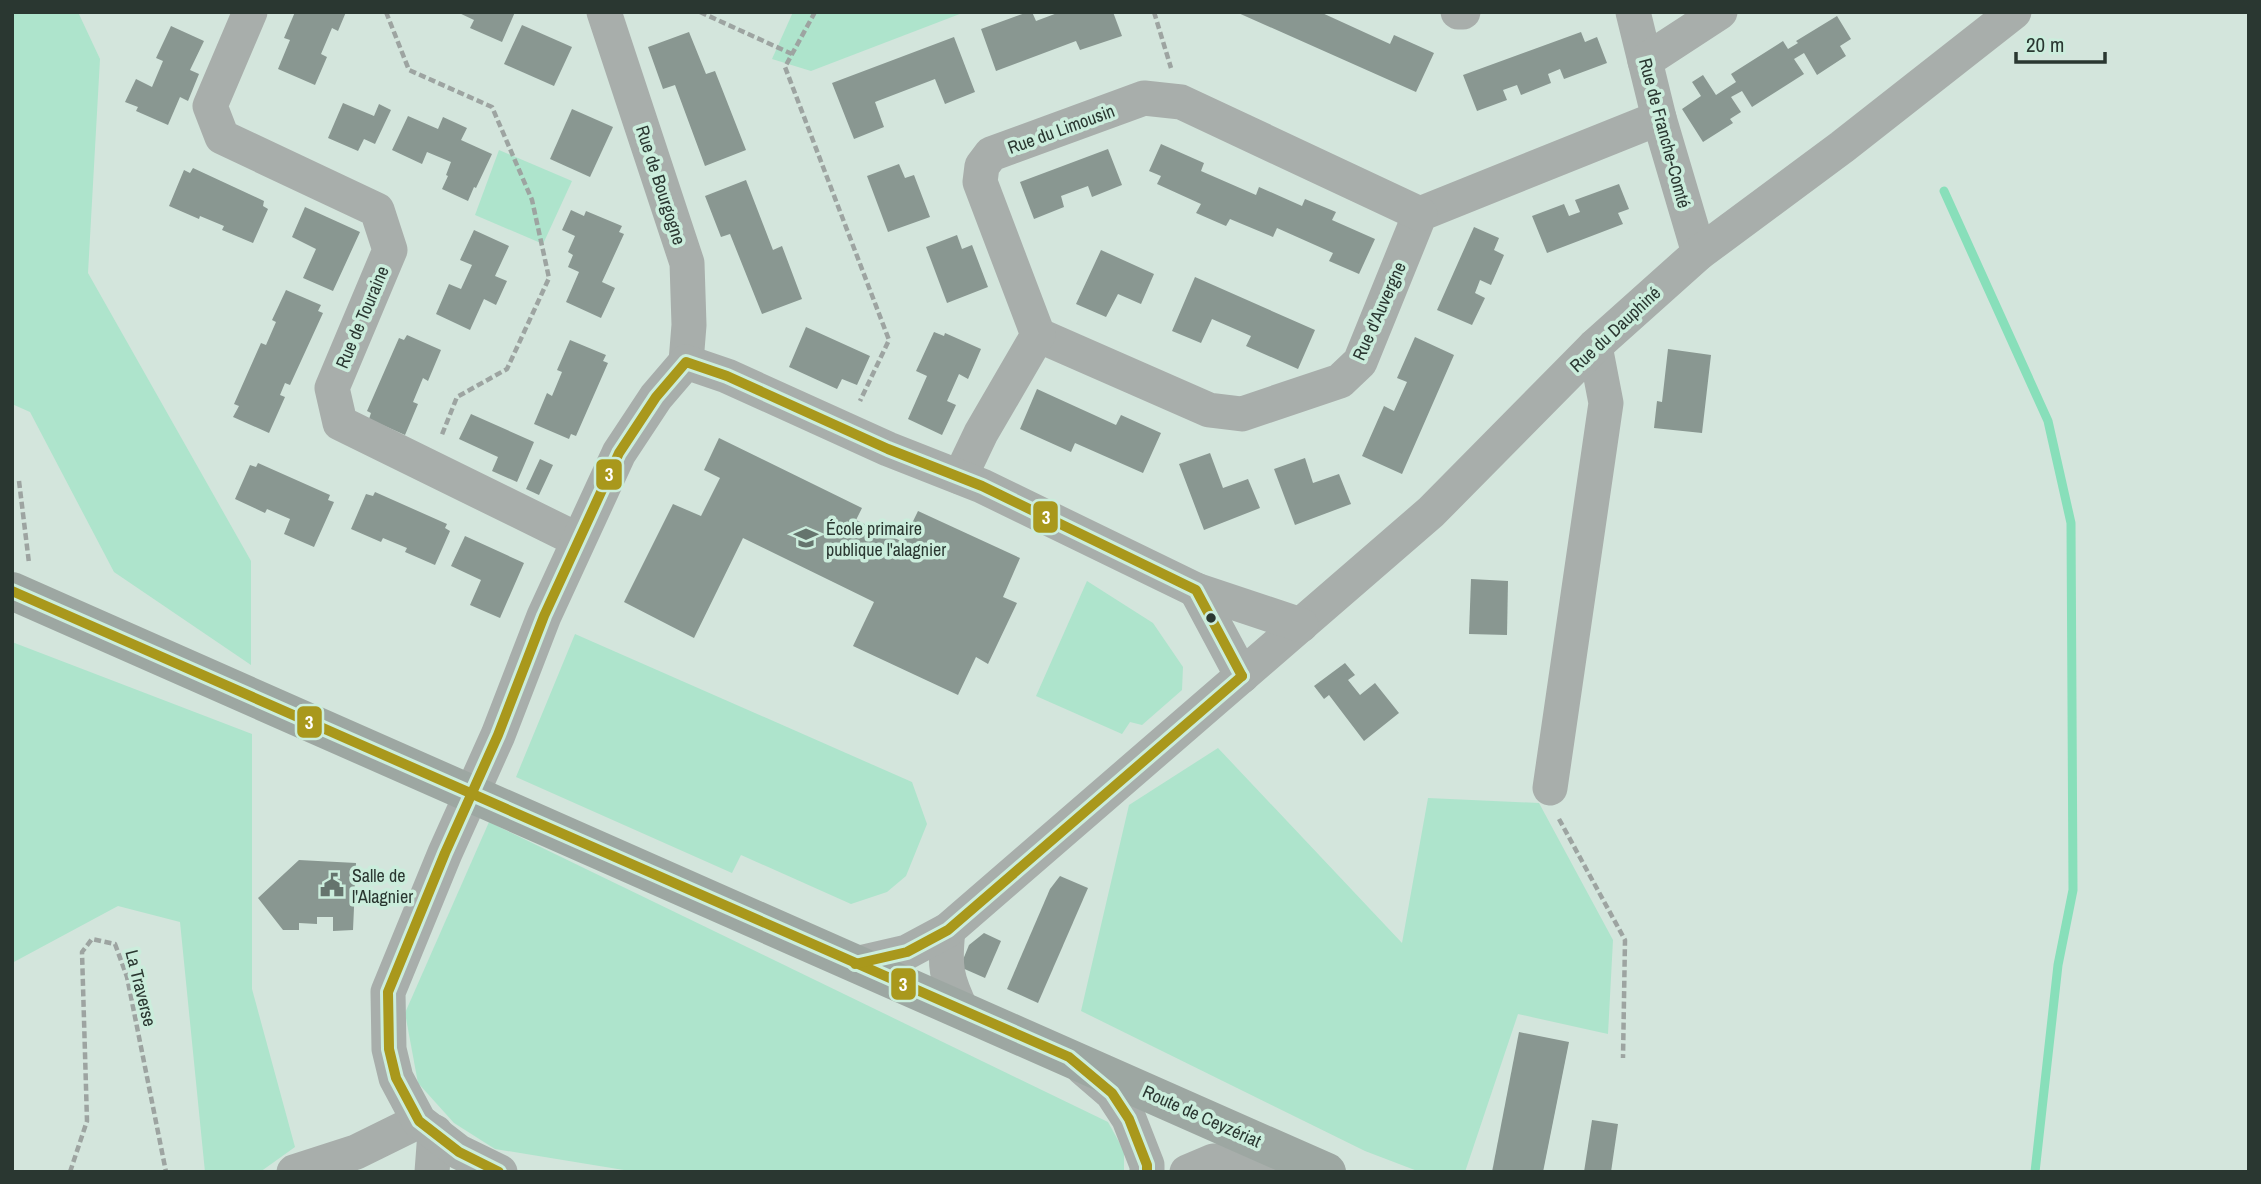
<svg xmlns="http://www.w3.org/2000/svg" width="2261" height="1184" font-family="'Archivo Narrow',sans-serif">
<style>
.green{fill:#aee4cc}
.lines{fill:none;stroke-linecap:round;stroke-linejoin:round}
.stream{stroke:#88dfba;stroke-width:9}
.building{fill:#899791}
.path{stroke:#9da4a1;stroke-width:4.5;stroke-dasharray:7 3.5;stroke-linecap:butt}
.street{stroke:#a8aeab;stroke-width:35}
.primary{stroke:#9da7a2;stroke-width:38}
.bus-1-casing{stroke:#cbeddc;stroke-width:16}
.bus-1{stroke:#a9981c;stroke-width:10}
.bus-dot{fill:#2a3731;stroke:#cbeddc;stroke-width:2.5}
.labels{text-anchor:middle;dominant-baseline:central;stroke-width:7;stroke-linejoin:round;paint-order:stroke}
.street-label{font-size:18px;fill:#2a3731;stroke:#cbeddc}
.poi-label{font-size:18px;fill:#2a3731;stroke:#cbeddc;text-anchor:start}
.line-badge{stroke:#cbeddc;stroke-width:2.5}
.badge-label{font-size:19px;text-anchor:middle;font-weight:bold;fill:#fff}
</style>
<rect width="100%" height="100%" fill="#d3e5dc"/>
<g class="green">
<polygon points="12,12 78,12 100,59 88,273 251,561 251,665 114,572 30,412 12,404"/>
<polygon points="793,12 965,12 811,71 772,59"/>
<polygon points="499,150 572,181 543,244 475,215"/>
<polygon points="1087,581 1153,623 1183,667 1182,690 1142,725 1130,722 1122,734 1036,696"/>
<polygon points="575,634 912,782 927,824 906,876 887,892 851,904 741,855 732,873 516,777"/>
<polygon points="12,642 252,734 252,989 295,1147 260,1172 205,1172 180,922 118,906 12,963"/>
<polygon points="1218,748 1402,943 1428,798 1539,803 1613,940 1608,1034 1518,1014 1465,1172 1420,1172 1365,1151 1081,1011 1129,805"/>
<polygon points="489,822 1108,1122 1124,1151 1124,1172 636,1172 495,1149 454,1123 418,1083 405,1013"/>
</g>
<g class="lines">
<polyline class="stream" points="1944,191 2048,421 2071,523 2073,890 2058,965 2035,1172"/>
</g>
<g class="building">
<polygon points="295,12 346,12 338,31 332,28 321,54 327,57 315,85 278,69 290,40 284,38"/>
<polygon points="457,12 515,12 502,42 470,28 474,20"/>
<polygon points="1028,12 1032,12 1036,21 1060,12 1113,12 1122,36 1080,50 1076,41 996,71 981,29"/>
<polygon points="1236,12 1320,12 1390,44 1394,35 1434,53 1416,92"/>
<polygon points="1837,16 1851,39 1840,46 1846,56 1817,75 1804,53 1794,59 1804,74 1752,107 1742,91 1731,97 1741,112 1730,119 1733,123 1703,142 1682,109 1701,96 1692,82 1703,75 1716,95 1736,82 1731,74 1783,41 1788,49 1798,43 1796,41"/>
<polygon points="522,25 572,47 554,86 504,64"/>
<polygon points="171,26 204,41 190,70 199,74 188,101 180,97 168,125 136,111 138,107 125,102 136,79 152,87 163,61 156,58"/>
<polygon points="689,32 706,74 715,71 746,150 705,166 675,85 663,89 648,47"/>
<polygon points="1581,32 1585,42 1597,37 1607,63 1564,79 1560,69 1548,74 1551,83 1521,95 1517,85 1503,90 1507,100 1477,111 1463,75"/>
<polygon points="954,37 975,92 945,104 935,79 875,102 884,127 854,139 832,83"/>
<polygon points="343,103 374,116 379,104 391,110 375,144 364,139 358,151 328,138"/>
<polygon points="572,109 613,127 590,177 550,159"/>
<polygon points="408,116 438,129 443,117 467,128 461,140 492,154 476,188 474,187 468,201 442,189 448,176 446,175 451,162 427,152 422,164 392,150"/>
<polygon points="1161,144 1204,163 1201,171 1256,195 1259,187 1302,206 1305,199 1336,212 1332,220 1375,239 1359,274 1329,261 1333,253 1277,228 1273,237 1230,219 1226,226 1196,213 1201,204 1157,184 1161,176 1149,171"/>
<polygon points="1108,149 1122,185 1092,197 1088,186 1061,196 1064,207 1034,219 1020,182"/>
<polygon points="899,164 905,178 914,175 930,217 888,232 867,176"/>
<polygon points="193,168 264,201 263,206 268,209 253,243 222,230 224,226 200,216 199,219 169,206 184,170 190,173"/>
<polygon points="746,180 773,250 782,246 802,299 762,314 730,234 721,237 705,196"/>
<polygon points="1619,184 1629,209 1618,213 1623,224 1547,253 1532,216 1564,204 1569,216 1580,212 1575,200"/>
<polygon points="305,207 360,232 333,291 303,278 316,249 292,237"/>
<polygon points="571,210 584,216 586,211 622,226 619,232 624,234 602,282 615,288 601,318 566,302 579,272 568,267 573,255 568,252 575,236 562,230"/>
<polygon points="1474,227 1499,238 1494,250 1504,255 1491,285 1480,280 1475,293 1485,298 1472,325 1437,310"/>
<polygon points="474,230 509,246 495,276 507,281 496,305 484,299 470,330 436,314 449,284 461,289 472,265 460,260"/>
<polygon points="957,235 962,249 972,245 988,287 947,303 926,247"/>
<polygon points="1101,250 1154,274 1141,304 1118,294 1106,317 1076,304"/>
<polygon points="1195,277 1315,330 1298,369 1246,346 1251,336 1212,319 1201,343 1172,331"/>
<polygon points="286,290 321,305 318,311 323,313 290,385 285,383 280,395 285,397 269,433 233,417 239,406 234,404 261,343 266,345 276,322 272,320"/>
<polygon points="806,327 870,356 857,385 842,379 837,389 789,367"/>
<polygon points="934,332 944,336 945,333 981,349 968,379 959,374 947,401 956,405 942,435 908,419 927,376 916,371"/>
<polygon points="407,335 441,350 428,381 423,378 413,402 418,404 405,435 369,419 371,413 367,411 399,338 404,340"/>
<polygon points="1415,337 1454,355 1402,474 1362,456 1384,406 1394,411 1407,382 1397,378"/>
<polygon points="570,340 606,355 603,361 608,363 576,436 571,434 569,439 534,424 547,393 552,396 562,372 557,370"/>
<polygon points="1668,349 1711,355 1702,433 1654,428 1657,401 1662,402"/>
<polygon points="1037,389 1116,425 1121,415 1161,433 1143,473 1075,443 1071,452 1020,429"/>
<polygon points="471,414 534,442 517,482 492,471 498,457 459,439"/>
<polygon points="719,438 862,508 856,520 903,542 918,511 1020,558 1003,597 1017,603 988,664 976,657 958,695 853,646 874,602 743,538 694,638 624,602 673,504 701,516 720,478 704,470"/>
<polygon points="1210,453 1223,488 1248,479 1260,508 1204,530 1179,464"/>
<polygon points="1305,458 1313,483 1339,474 1351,504 1295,525 1274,469"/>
<polygon points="540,459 553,465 539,495 526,489"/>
<polygon points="258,463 330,495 328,500 334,502 314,547 284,534 290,519 267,509 265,513 235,499 250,465 256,467"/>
<polygon points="375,492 447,524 445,528 450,531 435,565 405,552 407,548 383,538 381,542 351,529 366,494 373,496"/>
<polygon points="465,536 524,563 500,618 470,605 481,580 451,566"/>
<polygon points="1471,579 1508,581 1507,635 1469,634"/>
<polygon points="1345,663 1355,675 1348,680 1360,695 1375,683 1399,713 1364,741 1329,695 1324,699 1314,686"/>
<polygon points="299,860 356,863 353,930 333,931 333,917 317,917 317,924 299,923 299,930 283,930 258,898"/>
<polygon points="1060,876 1088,888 1038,1003 1007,989 1050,889"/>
<polygon points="984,933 1001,941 985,978 960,967 969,945"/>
<polygon points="1519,1032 1569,1042 1543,1172 1492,1172"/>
<polygon points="1592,1120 1618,1124 1611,1172 1584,1172"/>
</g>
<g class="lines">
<g class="path">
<polyline points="386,12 409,70 492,107 532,200 549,278 507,369 457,397 441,437"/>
<polyline points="700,12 792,54"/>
<polyline points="815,12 785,67 889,340 860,401"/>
<polyline points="1154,12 1171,68"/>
<polyline points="19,481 29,563"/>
<polyline points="1559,819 1625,940 1623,1058"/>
<polyline points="70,1172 87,1121 82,952 92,939 115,944 127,977 166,1172"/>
</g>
<g class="street">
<polyline points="250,12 210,106 222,137 377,210 390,250 332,388 340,423 578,540"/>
<polyline points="604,12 687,263 689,325 686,362"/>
<polyline points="1458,12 1463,12"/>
<polyline points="1633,12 1659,118 1699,253"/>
<polyline points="1645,61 1720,12"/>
<polyline points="1038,335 1209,410 1242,414 1340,381 1360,362 1420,214 1659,118"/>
<polyline points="960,477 981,433 1038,335 980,182 982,166 991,154 1144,98 1181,102 1420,214"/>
<polyline points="1196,590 1242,676"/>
<polyline points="1550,788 1606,403 1595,346"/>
<path d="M948 930C944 966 946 978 962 1011"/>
<polyline points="855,964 907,952 948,930 1431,512 1595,346 1699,253 1842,147 2014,12"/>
<polyline points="1083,1068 1112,1093 1129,1119 1147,1165 1147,1172"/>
<polyline points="294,1172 356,1152 419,1121"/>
<polyline points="432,1172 435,1132"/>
<polyline points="500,1172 459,1152 419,1121 396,1078 389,1049 388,992 445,853 498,735 544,616 619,453 656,397 686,362 727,376 888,449 982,486 1196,590 1301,625"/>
<polyline points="1187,1172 1213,1161 1259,1160 1300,1163"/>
</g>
<polyline class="primary" points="12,591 1327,1172"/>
<g class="bus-1-casing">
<g id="bus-1">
<polyline points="12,591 1069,1057 1112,1093 1129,1119 1147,1165 1147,1172"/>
<polyline points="855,964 907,952 948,930 1242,676"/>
<polyline points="499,1172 459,1152 419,1121 396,1078 389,1049 388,992 445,853 498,735 544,616 619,453 656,397 686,362 727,376 888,449 982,486 1196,590 1242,676"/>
</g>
</g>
<use href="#bus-1" class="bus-1"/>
</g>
<defs>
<g id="school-bare" transform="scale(1.89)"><path d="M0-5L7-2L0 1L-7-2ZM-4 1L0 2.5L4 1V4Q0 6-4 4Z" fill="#65746d" stroke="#cbeddc" stroke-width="2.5" paint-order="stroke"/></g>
<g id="civic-bare" transform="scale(1.89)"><path d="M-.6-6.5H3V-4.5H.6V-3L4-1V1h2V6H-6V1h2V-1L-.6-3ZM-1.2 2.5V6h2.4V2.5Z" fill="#65746d" stroke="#cbeddc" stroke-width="2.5" paint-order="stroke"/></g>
</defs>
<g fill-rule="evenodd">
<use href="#school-bare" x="806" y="538"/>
<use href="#civic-bare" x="332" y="885"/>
</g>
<circle class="bus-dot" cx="1211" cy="618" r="6"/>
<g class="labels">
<g class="street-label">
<text transform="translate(1061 129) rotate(-20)">Rue du Limousin</text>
<text transform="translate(1665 133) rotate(75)">Rue de Franche-Comté</text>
<text transform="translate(661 185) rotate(72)">Rue de Bourgogne</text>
<text transform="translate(1379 311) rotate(-66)">Rue d'Auvergne</text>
<text transform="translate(362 317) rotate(-67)">Rue de Touraine</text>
<text transform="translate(1615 329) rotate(-43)">Rue du Dauphiné</text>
<text transform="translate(141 988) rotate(76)">La Traverse</text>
<text transform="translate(1202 1116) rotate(24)">Route de Ceyzériat</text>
</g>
<g class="poi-label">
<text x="826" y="528">École primaire<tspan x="826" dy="21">publique l'alagnier</tspan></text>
<text x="352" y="875">Salle de<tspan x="352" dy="21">l'Alagnier</tspan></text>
</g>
</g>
<g class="line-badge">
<rect x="595" y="458" width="28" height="33" rx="7" fill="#a9981c"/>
<rect x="1032" y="500" width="27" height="34" rx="7" fill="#a9981c"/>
<rect x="296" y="705" width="27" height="34" rx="7" fill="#a9981c"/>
<rect x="890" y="967" width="27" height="34" rx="7" fill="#a9981c"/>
</g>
<g class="badge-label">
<text x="609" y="481">3</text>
<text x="1046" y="524">3</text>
<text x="309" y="729">3</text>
<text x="903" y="991">3</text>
</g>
<rect width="2261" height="1184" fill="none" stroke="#2a3731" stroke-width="28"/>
<path d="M2016 52v10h89v-10" fill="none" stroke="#2a3731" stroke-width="3.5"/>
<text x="2026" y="52" font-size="21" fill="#2a3731" stroke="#cbeddc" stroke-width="5" paint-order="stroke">20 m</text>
</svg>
